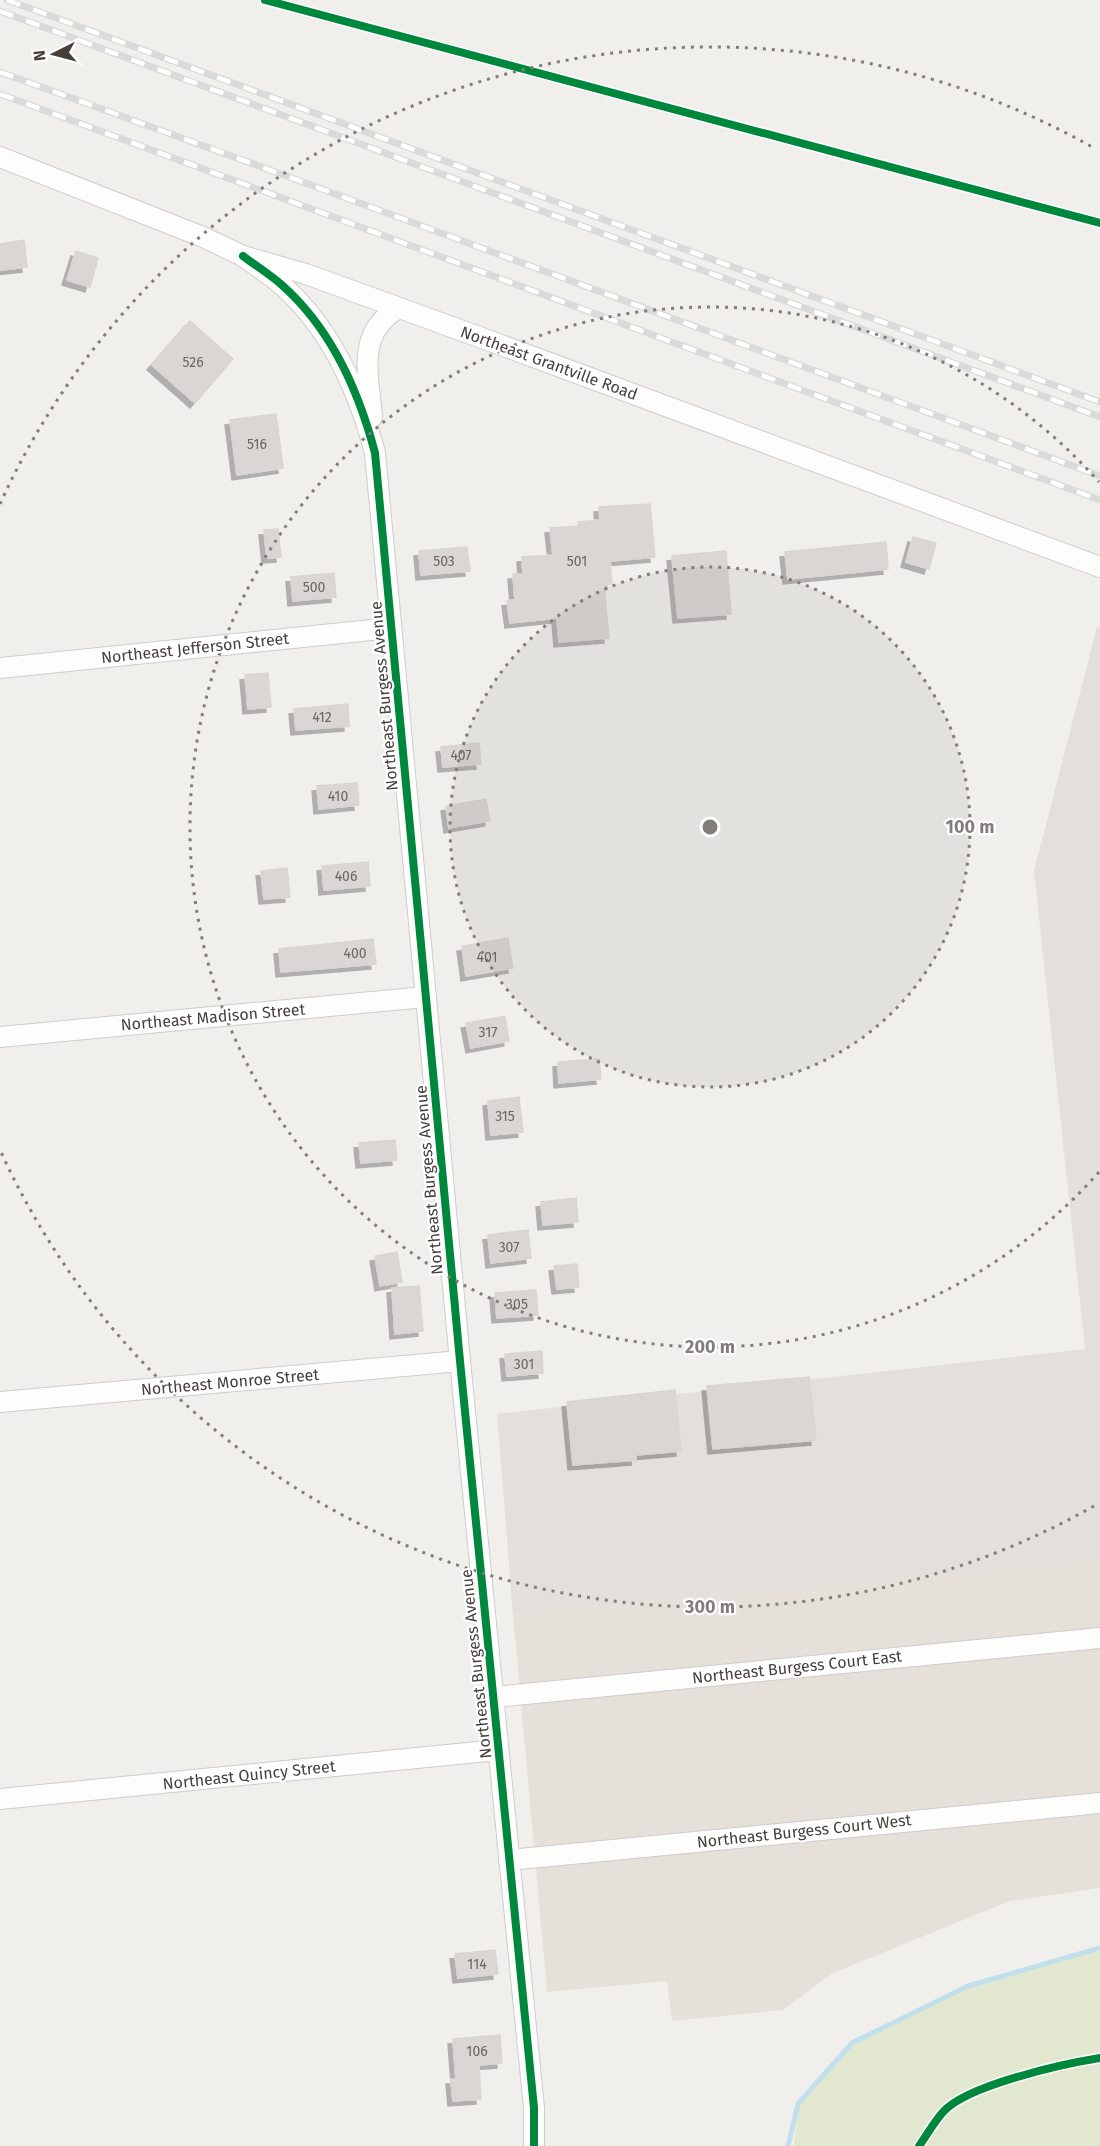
<svg xmlns="http://www.w3.org/2000/svg" width="1100" height="2146" font-family="'Fira Sans',sans-serif">
<style>
.residential{fill:#e5e0da}
.industrial{fill:#e2dfdc}
.green{fill:#e2e8cf}
.lines{fill:none;stroke-linecap:round;stroke-linejoin:round}
.stream{stroke:#c1e0eb;stroke-width:5}
.building{fill:#d9d6d3;stroke:#d9d6d2;stroke-width:1.5;filter:url(#shadow)}
.minor-casing{stroke:#cfccca;stroke-width:22}
.minor{stroke:#fdfdfc;stroke-width:20}
.rail-casing{stroke:#dadad9;stroke-width:7}
.rail{stroke:#fff;stroke-width:4.5;stroke-dasharray:14;stroke-linecap:butt}
.cycleway-casing{stroke:#fff;stroke-width:11}
.cycleway{stroke:#00873e;stroke-width:8}
.ring{fill:none;stroke:#827d78;stroke-width:3;stroke-dasharray:3 6}
.labels{text-anchor:middle;dominant-baseline:central;stroke-width:4.5;stroke-linejoin:round;paint-order:stroke}
.number-label{font-size:14px;fill:#6c6661}
.street-label{font-size:16px;fill:#463f39;stroke:#fff}
.centre{fill:#827d78;stroke:#fff;stroke-width:3}
.ring-label{font-size:18px;text-anchor:middle;font-weight:bold;fill:#827d78;stroke:#fff;stroke-width:4.5;stroke-linejoin:round;paint-order:stroke}
</style>
<defs>
<filter id="shadow"><feDropShadow dx="-5" dy="5" stdDeviation="0" flood-color="#0004"/></filter>
</defs>
<rect width="100%" height="100%" fill="#f1efec"/>
<polygon class="residential" points="1100,1560 1100,1888 1010,1901 833,1973 783,2010 672,2021 667,1981 547,1992 513,1614"/>
<polygon class="industrial" points="1097,627 1100,628 1100,1560 513,1614 497,1414 1085,1349 1034,871"/>
<polygon class="green" points="1100,1948 1100,2146 794,2146 798,2104 852,2043 968,1986"/>
<g class="lines">
<polyline class="stream" points="788,2146 798,2104 852,2043 968,1986 1100,1948"/>
</g>
<g class="building">
<polygon points="24,240 27,267 0,270 0,244"/>
<polygon points="76,251 98,258 90,287 67,280"/>
<polygon points="190,321 233,359 195,403 152,365"/>
<polygon points="276,414 283,468 237,475 230,420"/>
<polygon points="650,504 655,557 610,561 612,584 604,585 609,638 559,642 557,618 510,623 507,601 515,600 513,574 523,574 522,557 553,555 550,528 578,526 578,522 600,520 599,507"/>
<polygon points="278,529 281,557 267,558 264,530"/>
<polygon points="913,537 936,543 929,569 906,562"/>
<polygon points="886,542 888,569 788,579 785,552"/>
<polygon points="467,547 470,571 421,575 419,551"/>
<polygon points="726,551 731,614 678,618 672,556"/>
<polygon points="334,573 336,597 293,601 291,577"/>
<polygon points="268,673 271,707 248,709 245,675"/>
<polygon points="348,704 349,726 296,730 294,709"/>
<polygon points="479,743 481,764 443,767 441,747"/>
<polygon points="357,783 359,805 319,809 317,786"/>
<polygon points="486,799 490,821 449,828 446,806"/>
<polygon points="368,862 370,886 324,890 322,866"/>
<polygon points="287,868 290,897 264,899 261,871"/>
<polygon points="508,938 513,968 466,976 462,946"/>
<polygon points="373,939 376,964 281,972 279,949"/>
<polygon points="505,1016 509,1041 471,1048 466,1023"/>
<polygon points="599,1059 601,1079 559,1083 558,1062"/>
<polygon points="519,1097 523,1132 491,1135 488,1101"/>
<polygon points="395,1140 397,1160 361,1163 359,1143"/>
<polygon points="576,1198 578,1222 543,1225 541,1202"/>
<polygon points="528,1230 531,1258 491,1263 488,1235"/>
<polygon points="397,1252 402,1282 380,1286 375,1256"/>
<polygon points="577,1264 579,1287 557,1289 554,1266"/>
<polygon points="419,1286 423,1331 395,1334 392,1288"/>
<polygon points="536,1290 538,1315 497,1318 495,1293"/>
<polygon points="542,1351 543,1373 507,1376 505,1354"/>
<polygon points="809,1377 816,1440 713,1449 707,1386"/>
<polygon points="675,1390 681,1451 636,1455 636,1460 573,1465 567,1402"/>
<polygon points="495,1950 498,1974 458,1978 455,1954"/>
<polygon points="500,2035 502,2063 479,2065 481,2099 453,2101 451,2079 456,2079 453,2039"/>
</g>
<g class="lines">
<g class="minor-casing">
<g id="minor">
<polyline points="0,157 203,237 243,256 306,274 493,342 1100,567"/>
<path d="M243 256C256 266 271 275 283 286 331 329 359 392 375 453L460 1361 534 2108V2146"/>
<path d="M372 417C369 376 355 332 399 308"/>
<polyline points="0,668 391,628"/>
<polyline points="0,1037 425,997"/>
<polyline points="0,1402 460,1361"/>
<polyline points="494,1697 1100,1638"/>
<polyline points="0,1799 498,1750"/>
<polyline points="509,1860 1100,1803"/>
</g>
</g>
<use href="#minor" class="minor"/>
<g class="rail-casing">
<g id="rail">
<polyline points="7,0 1100,402"/>
<polyline points="0,11 1100,417"/>
<polyline points="0,72 281,174 1100,476"/>
<polyline points="0,94 1100,500"/>
</g>
</g>
<use href="#rail" class="rail"/>
<g class="cycleway-casing">
<g id="cycleway">
<polyline points="265,0 1100,223"/>
<path d="M243 256C256 266 271 275 283 286 331 329 359 392 375 453L460 1361 534 2108V2146"/>
<path d="M919 2146C927 2135 934 2122 943 2112 967 2085 1063 2064 1100 2058"/>
</g>
</g>
<use href="#cycleway" class="cycleway"/>
</g>
<circle cx="710" cy="827" r="260" fill="#827d78" fill-opacity=".12"/>
<g class="ring">
<circle cx="710" cy="827" r="260"/>
<path d="M1099 1172A520 520 0 1 1 1099 482"/>
<path d="M1094 1506A780 780 0 0 1 0 1150M0 504A780 780 0 0 1 1094 148"/>
</g>
<g class="labels">
<g class="number-label">
<text x="193" y="362">526</text>
<text x="257" y="444">516</text>
<text x="444" y="561">503</text>
<text x="577" y="561">501</text>
<text x="314" y="587">500</text>
<text x="322" y="717">412</text>
<text x="461" y="755">407</text>
<text x="338" y="796">410</text>
<text x="346" y="876">406</text>
<text x="355" y="953">400</text>
<text x="487" y="957">401</text>
<text x="488" y="1032">317</text>
<text x="505" y="1116">315</text>
<text x="509" y="1247">307</text>
<text x="517" y="1304">305</text>
<text x="524" y="1364">301</text>
<text x="477" y="1964">114</text>
<text x="477" y="2051">106</text>
</g>
<g class="street-label">
<text transform="translate(549 363) rotate(20)">Northeast Grantville Road</text>
<text transform="translate(195 648) rotate(-6)">Northeast Jefferson Street</text>
<text transform="translate(384 696) rotate(-95)">Northeast Burgess Avenue</text>
<text transform="translate(213 1017) rotate(-5)">Northeast Madison Street</text>
<text transform="translate(429 1180) rotate(-95)">Northeast Burgess Avenue</text>
<text transform="translate(230 1382) rotate(-5)">Northeast Monroe Street</text>
<text transform="translate(476 1664) rotate(-96)">Northeast Burgess Avenue</text>
<text transform="translate(797 1667) rotate(-6)">Northeast Burgess Court East</text>
<text transform="translate(249 1775) rotate(-6)">Northeast Quincy Street</text>
<text transform="translate(804 1831) rotate(-6)">Northeast Burgess Court West</text>
</g>
</g>
<circle cx="710" cy="827" r="9" class="centre"/>
<g class="ring-label">
<text x="970" y="833">100 m</text>
<text x="710" y="1353">200 m</text>
<text x="710" y="1613">300 m</text>
</g>
<g transform="translate(54 54) rotate(264)" stroke="#ffffff" stroke-width="4.5" paint-order="stroke">
<path d="M0-4.5L10 22L0 15L-10 22Z" fill="#463f39"/>
<text y="-9" font-size="16" font-weight="bold" text-anchor="middle" fill="#463f39">N</text>
</g>
</svg>
